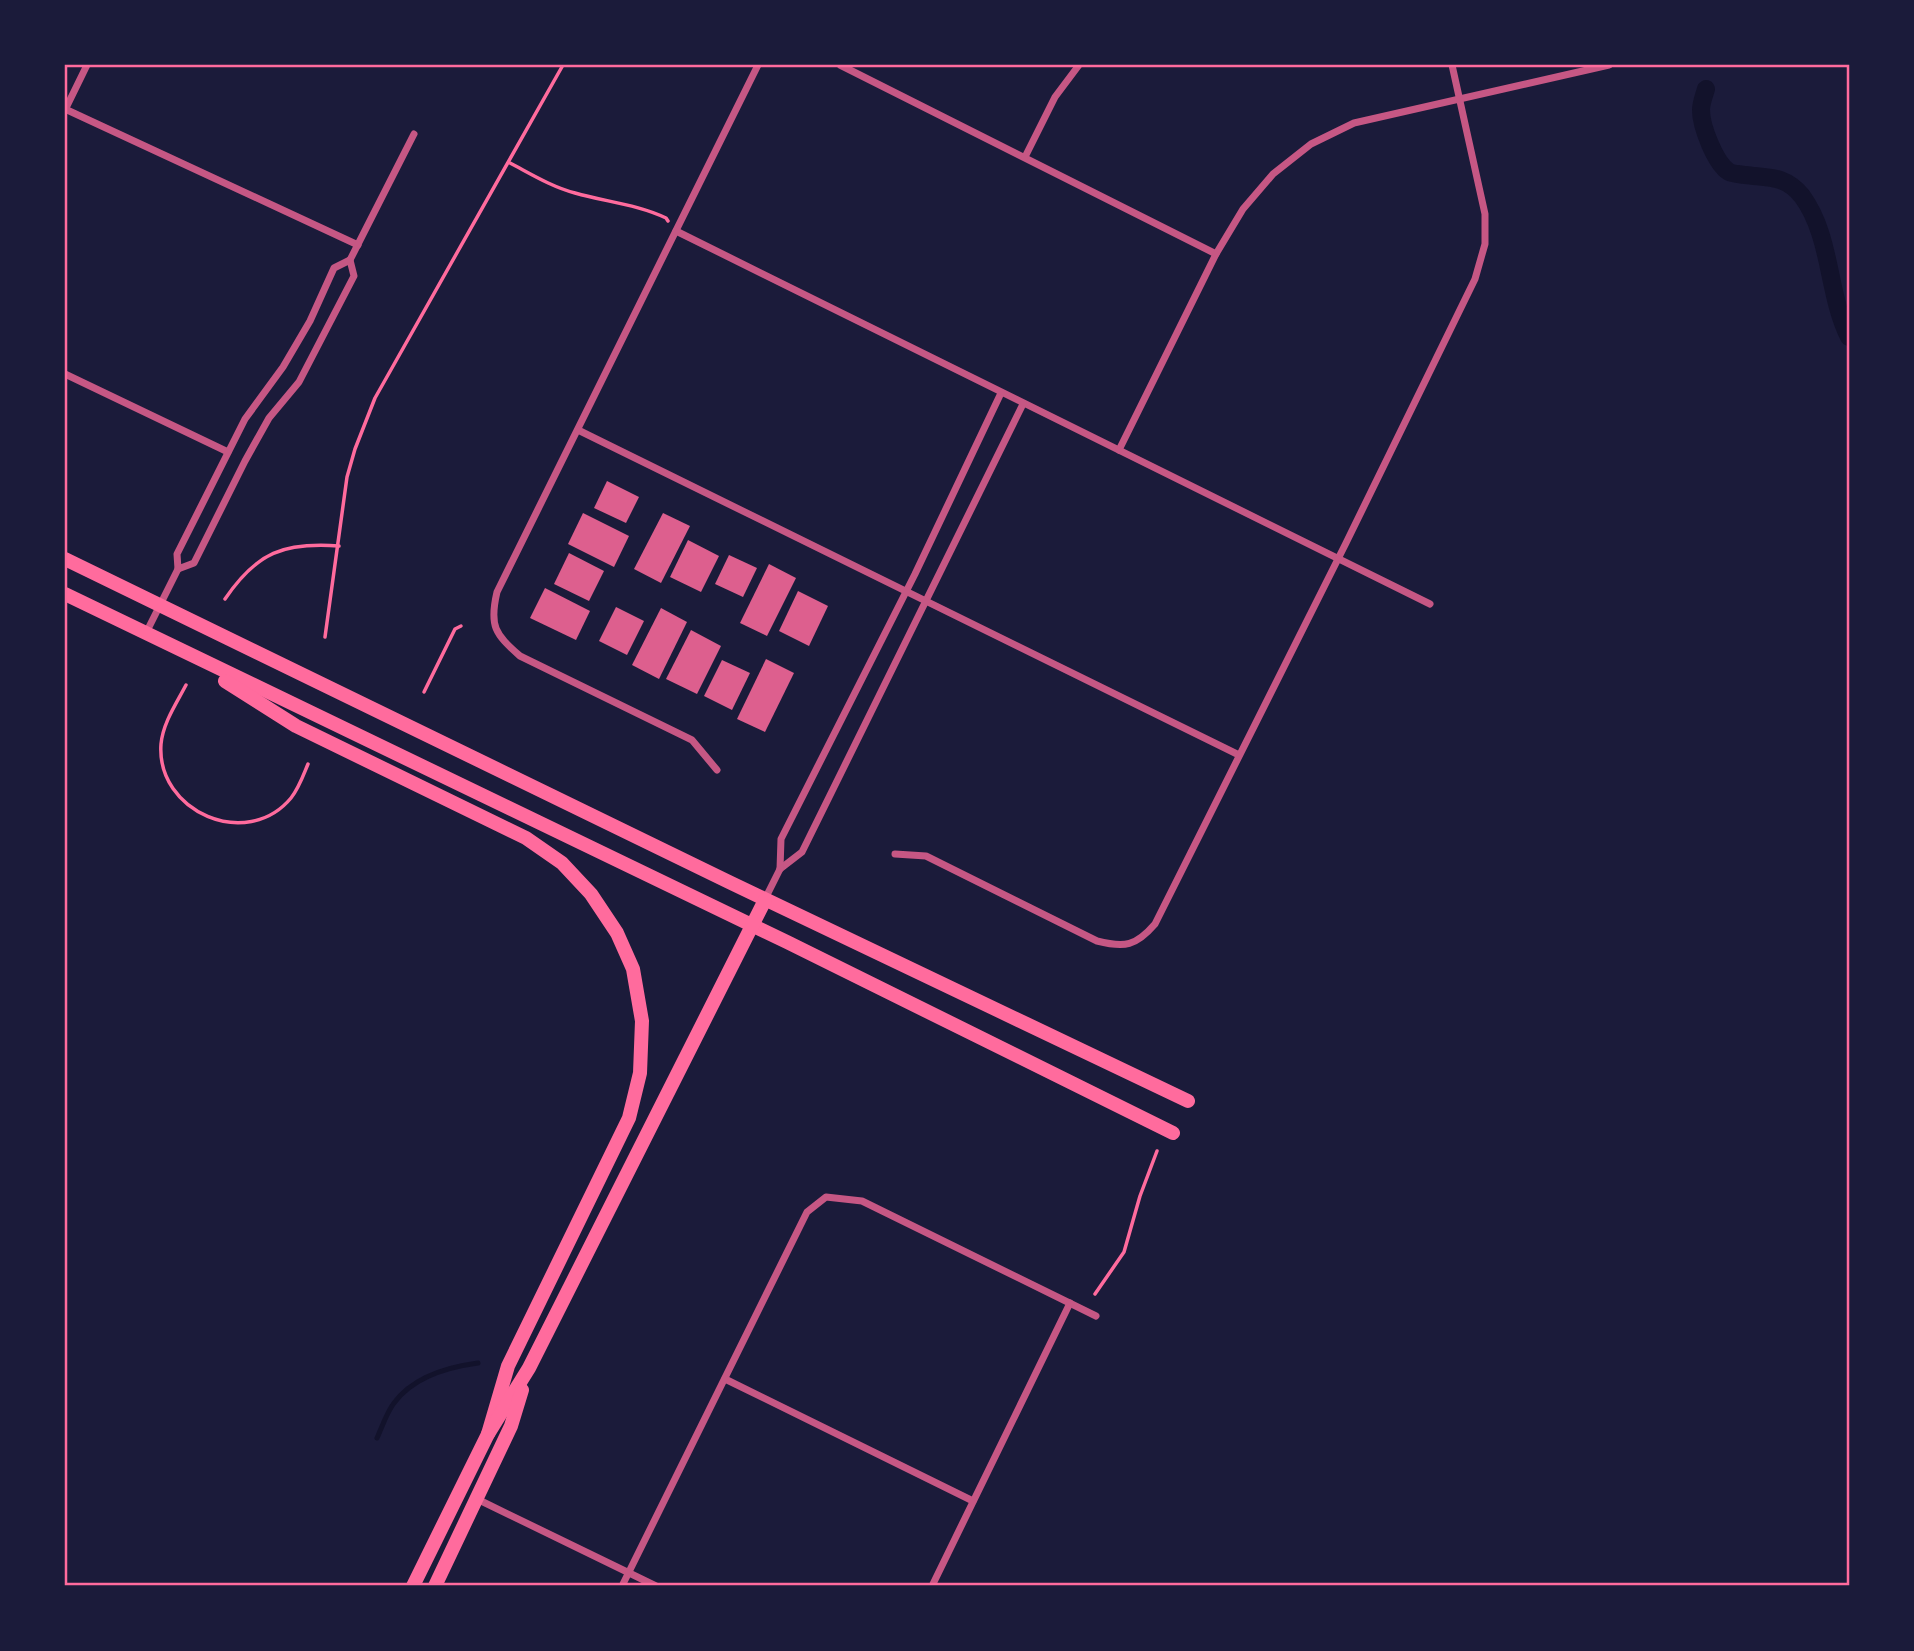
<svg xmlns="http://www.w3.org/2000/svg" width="1914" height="1651" font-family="'Crimson Pro',serif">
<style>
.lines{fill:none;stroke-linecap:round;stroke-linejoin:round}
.stream{stroke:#12122b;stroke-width:5}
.canal{stroke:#12122b;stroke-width:18}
.building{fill:#dd5f8e}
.path{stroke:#ff6b9d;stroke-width:3.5}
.minor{stroke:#c65784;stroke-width:7}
.secondary{stroke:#ff6b9d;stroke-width:14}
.neatline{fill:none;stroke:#ff6b9d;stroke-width:2.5}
</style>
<rect width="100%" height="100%" fill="#1b1b3a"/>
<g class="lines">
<path class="stream" d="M377 1438C382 1427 387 1412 394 1403 413 1377 448 1367 478 1363"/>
<path class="canal" d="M1706 89C1704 96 1701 103 1701 110 1701 126 1715 163 1729 172 1733 174 1740 174 1745 175 1768 178 1785 175 1802 196 1832 237 1827 293 1849 337"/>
</g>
<g class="building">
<polygon points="607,481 639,497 626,523 594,508"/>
<polygon points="583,513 629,536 614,567 568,544"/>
<polygon points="663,513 690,526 661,583 634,569"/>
<polygon points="688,540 719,556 701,592 670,577"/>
<polygon points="569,553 604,571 589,601 554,584"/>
<polygon points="729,555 757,568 743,597 715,584"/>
<polygon points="769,564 796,578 767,636 740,623"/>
<polygon points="545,588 590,611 576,640 530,618"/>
<polygon points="798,591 828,606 809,646 779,631"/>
<polygon points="616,607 644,621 627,655 599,641"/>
<polygon points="661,608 687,622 659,679 632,665"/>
<polygon points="691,630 721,646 697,694 666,679"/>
<polygon points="766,659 794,673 765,732 737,719"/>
<polygon points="722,660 750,673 732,710 704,696"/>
</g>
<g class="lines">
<g class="path">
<path d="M510 163C531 174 552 187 575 193 606 202 636 204 666 218L668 221"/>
<path d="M225 599C257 552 284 542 339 546"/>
<polyline points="325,637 347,477 355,449 375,398 563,65"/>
<path d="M186 685C176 704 163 723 161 744 156 812 247 851 291 798 299 788 303 776 308 764"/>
<polyline points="424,692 455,629 461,626"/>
<polyline points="1095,1294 1124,1252 1140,1196 1157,1151"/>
</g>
<g class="minor">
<polyline points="840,65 1216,254"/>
<polyline points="65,109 358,245"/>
<polyline points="65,110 87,65"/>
<polyline points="1025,157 1055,97 1079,65"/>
<polyline points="676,231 1430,604"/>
<polyline points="65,374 228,452"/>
<polyline points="578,430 1239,755"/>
<polyline points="1119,450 1216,254 1243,209 1273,174 1311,144 1354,123 1609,65"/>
<polyline points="178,569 194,563 245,461 269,418 299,382 354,276 350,260"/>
<polyline points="146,633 178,569 177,554 245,419 283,367 310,321 334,268 350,260 414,134"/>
<path d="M717 770 692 740 520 656C495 634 489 626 497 592L758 65"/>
<path d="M895 854 926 856 1097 941C1125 948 1136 946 1155 924L1346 543 1475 279 1485 244V214L1452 65"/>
<polyline points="780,869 802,852 1023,404"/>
<polyline points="765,899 780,869 781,839 915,574 1001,393"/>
<polyline points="725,1379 973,1501"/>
<polyline points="477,1499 656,1586"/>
<polyline points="622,1586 807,1212 826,1197 862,1201 1096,1316"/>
<polyline points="932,1586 1070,1303"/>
</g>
<g class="secondary">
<polyline points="65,559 729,882 1188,1101"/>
<polyline points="65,594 787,942 1173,1133"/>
<polyline points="225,681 296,726 526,838 562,863 591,894 617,933 633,969 642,1021 640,1073 629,1118 508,1366 488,1434"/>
<polyline points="413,1586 488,1434 529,1368 765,900"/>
<polyline points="435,1586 511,1426 522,1390"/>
</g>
</g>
<rect width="1914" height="1651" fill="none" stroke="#1b1b3a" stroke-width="133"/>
<rect x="66" y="66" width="1782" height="1518" class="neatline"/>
</svg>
